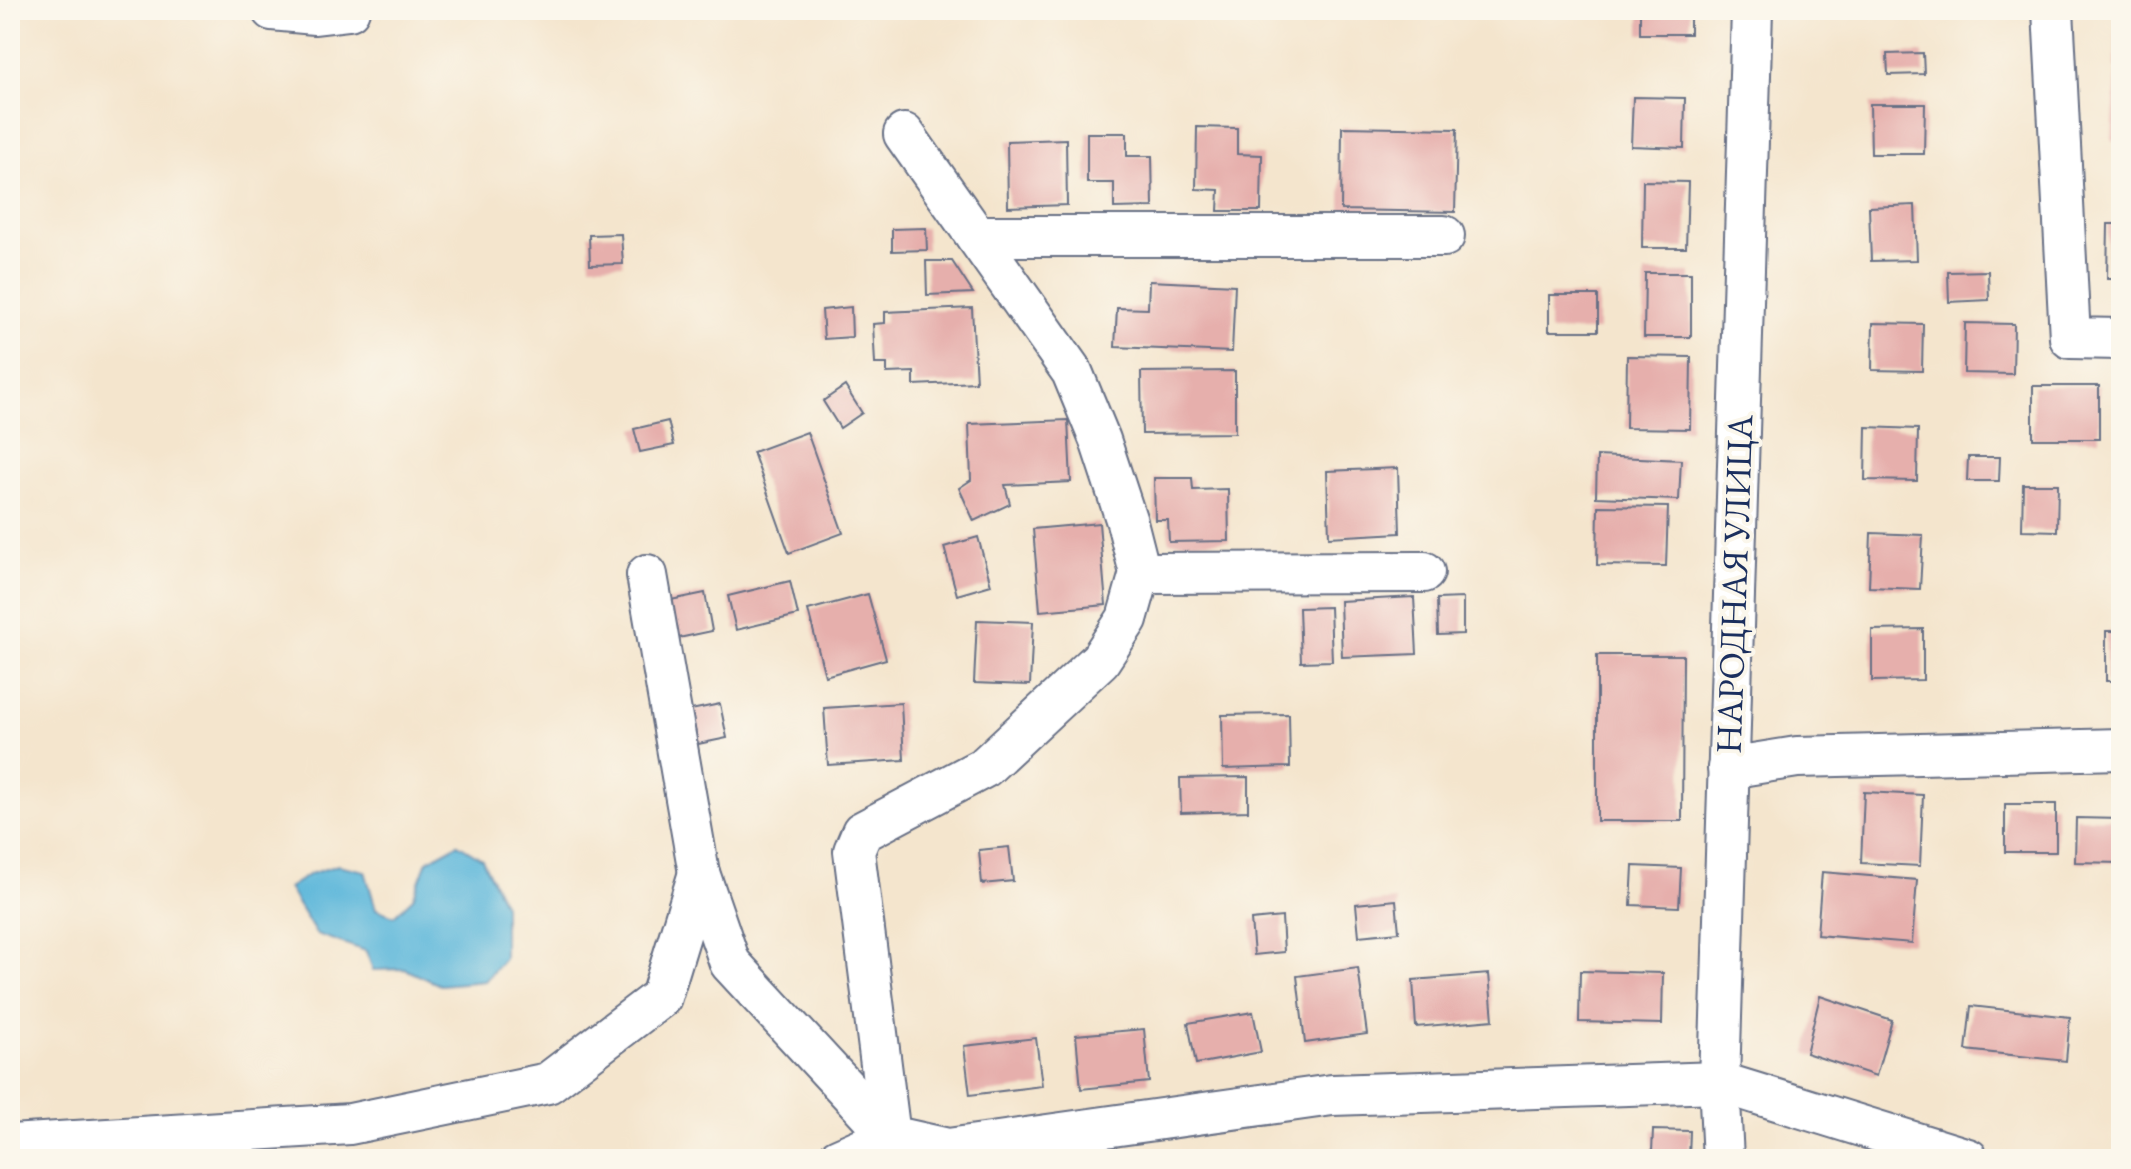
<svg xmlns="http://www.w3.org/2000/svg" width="2131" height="1169" font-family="'EB Garamond',serif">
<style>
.water{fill:#5db7da;stroke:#3c739c;stroke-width:2}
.building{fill:#e6afac}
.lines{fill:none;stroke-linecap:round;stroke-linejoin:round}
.minor-casing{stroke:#676f85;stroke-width:44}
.minor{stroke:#fff;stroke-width:40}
.labels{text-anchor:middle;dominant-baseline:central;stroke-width:8;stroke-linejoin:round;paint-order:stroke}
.street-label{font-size:36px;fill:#1b2f5e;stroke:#fbf7ec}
</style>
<rect width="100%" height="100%" fill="#fbf7ec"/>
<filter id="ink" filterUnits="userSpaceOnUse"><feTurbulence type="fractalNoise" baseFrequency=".0125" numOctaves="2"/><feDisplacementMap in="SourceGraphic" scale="16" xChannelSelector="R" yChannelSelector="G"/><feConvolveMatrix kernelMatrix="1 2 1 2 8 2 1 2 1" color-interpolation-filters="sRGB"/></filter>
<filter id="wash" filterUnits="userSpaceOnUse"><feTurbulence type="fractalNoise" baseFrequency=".006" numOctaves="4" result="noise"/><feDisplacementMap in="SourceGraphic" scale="32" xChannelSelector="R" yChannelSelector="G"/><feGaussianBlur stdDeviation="1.8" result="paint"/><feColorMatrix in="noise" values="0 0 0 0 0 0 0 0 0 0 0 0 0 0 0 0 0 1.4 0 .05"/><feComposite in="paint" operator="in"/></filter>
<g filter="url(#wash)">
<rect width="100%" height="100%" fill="#f4e5cd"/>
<polygon class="water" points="458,844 482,859 504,905 504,959 485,981 440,985 405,969 373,970 366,951 316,934 288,888 310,874 338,865 365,871 376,909 394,916 413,898 427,861"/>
<g id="blocks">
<g class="building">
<rect x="1640" y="10" width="50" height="24"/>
<polygon points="2116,10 2121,10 2121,68 2115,68"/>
<polygon points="1923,53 1924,74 1888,75 1887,54"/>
<polygon points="2116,73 2121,74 2121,141 2112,141"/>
<polygon points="1633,97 1685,98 1684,148 1631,146"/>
<polygon points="1870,104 1925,104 1924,154 1871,154"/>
<polygon points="1197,127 1237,128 1237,154 1262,155 1261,211 1218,211 1219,190 1196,189"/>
<polygon points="1342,127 1457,129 1455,212 1341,210"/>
<polygon points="1087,133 1127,133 1127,156 1152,156 1153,207 1114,208 1114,183 1087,183"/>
<polygon points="1066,139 1067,205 1008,207 1007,141"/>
<polygon points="1643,181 1688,182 1686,248 1642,248"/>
<polygon points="1915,205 1917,260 1871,261 1869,207"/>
<polygon points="2108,224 2121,224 2121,279 2107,279"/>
<polygon points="926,228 927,250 892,251 892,229"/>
<polygon points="621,234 623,264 590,265 589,235"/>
<polygon points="926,261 952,261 973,293 927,295"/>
<polygon points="1988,271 1989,300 1949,302 1948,272"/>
<polygon points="1645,273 1691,273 1691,337 1644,337"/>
<polygon points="1149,281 1235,285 1232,352 1115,347 1117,308 1148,309"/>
<rect x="1549" y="295" width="49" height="36"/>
<polygon points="851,307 852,337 824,339 822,310"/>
<polygon points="972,308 976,382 914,385 914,372 887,373 887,364 875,364 873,324 885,323 885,312"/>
<polygon points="1873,323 1923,324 1922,371 1872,370"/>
<polygon points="1965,323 2014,324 2013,374 1964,373"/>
<polygon points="1627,356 1691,357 1690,429 1626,428"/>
<polygon points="1235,371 1235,433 1142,434 1141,372"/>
<polygon points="845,386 862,413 840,428 823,401"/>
<rect x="2033" y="386" width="66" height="53"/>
<polygon points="1068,420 1071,482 1005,485 1010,504 974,521 959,488 971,480 969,424"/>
<polygon points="668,421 674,445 640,452 634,429"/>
<polygon points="1866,427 1918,429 1917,481 1865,480"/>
<polygon points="807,432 843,533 789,553 753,452"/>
<polygon points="1597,456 1681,460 1679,500 1596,497"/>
<polygon points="1968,457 2000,457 1999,481 1967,481"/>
<polygon points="1398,468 1400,533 1329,537 1327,471"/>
<polygon points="1154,478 1192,478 1193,490 1228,489 1229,541 1169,542 1168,520 1155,520"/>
<polygon points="2023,484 2058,484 2057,531 2022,530"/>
<polygon points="1598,506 1668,507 1666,566 1597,565"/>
<polygon points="1099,523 1106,605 1040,611 1033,529"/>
<polygon points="1871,533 1923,535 1920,589 1869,587"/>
<polygon points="978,537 991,585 957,595 944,547"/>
<polygon points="790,581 798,615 736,630 728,596"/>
<polygon points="705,593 712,631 674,639 666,601"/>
<polygon points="868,594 886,659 825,676 808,610"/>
<polygon points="1414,597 1417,654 1342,657 1340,601"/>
<polygon points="1463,598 1463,634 1438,635 1437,599"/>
<polygon points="1330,607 1332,661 1301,662 1299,608"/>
<polygon points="977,620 1033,622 1030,685 974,683"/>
<polygon points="1923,629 1923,680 1872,681 1872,630"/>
<rect x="2106" y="631" width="15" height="50"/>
<polygon points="1597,655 1683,655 1682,821 1597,821"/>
<polygon points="901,703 904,760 828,765 824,708"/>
<polygon points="720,704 727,738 698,744 691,710"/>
<polygon points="1289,714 1290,767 1223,769 1222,715"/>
<polygon points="1248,777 1248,811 1181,813 1180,778"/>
<polygon points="1864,792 1923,795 1920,866 1861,863"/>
<rect x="2005" y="804" width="51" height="48"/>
<polygon points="2076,818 2121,819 2121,863 2075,862"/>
<polygon points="1009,847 1013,881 982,884 979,850"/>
<polygon points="1633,866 1681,868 1679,907 1631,905"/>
<polygon points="1822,872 1917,880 1912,943 1817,935"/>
<polygon points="1396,900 1399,932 1359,936 1356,904"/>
<polygon points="1282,917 1284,952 1254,955 1251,920"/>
<polygon points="1358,968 1367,1034 1305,1043 1297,976"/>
<polygon points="1580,971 1663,973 1662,1024 1579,1022"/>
<polygon points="1489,974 1493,1020 1416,1027 1413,980"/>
<polygon points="1820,996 1892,1020 1876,1076 1806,1053"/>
<polygon points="1971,1006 2070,1017 2066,1061 1966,1050"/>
<polygon points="1253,1012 1261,1052 1196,1064 1188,1023"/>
<polygon points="1144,1029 1149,1082 1081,1089 1076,1035"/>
<polygon points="1036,1038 1042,1086 970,1095 964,1046"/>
<polygon points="1653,1130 1690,1131 1689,1159 1620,1159 1621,1151 1652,1152"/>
<polygon points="478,1152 480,1159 458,1159 457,1158"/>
</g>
</g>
</g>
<g filter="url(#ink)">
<use href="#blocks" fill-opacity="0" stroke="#676f85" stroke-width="2"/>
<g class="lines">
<g class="minor-casing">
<g id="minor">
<polyline points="272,10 315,14 349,10"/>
<polyline points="2053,10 2070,338 2121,339"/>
<polyline points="904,134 1072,372 1100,440 1127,522 1140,573 1127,619 1100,660 985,767 862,832 854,851 890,1136 948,1149 1332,1095 1719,1082 1968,1159"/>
<polyline points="976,236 1444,236"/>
<polyline points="1140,573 1424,572"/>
<polyline points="647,575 699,873 730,963 890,1136 838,1159"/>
<polyline points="1728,768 1797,757 2121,749"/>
<polyline points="10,1145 350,1124 548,1083 661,997 699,873"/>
<polyline points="1723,1159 1719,1082 1752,10"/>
</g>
</g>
<use href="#minor" class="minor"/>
</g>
</g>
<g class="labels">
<g class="street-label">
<text transform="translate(1734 584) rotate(-88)">НАРОДНАЯ УЛИЦА</text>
</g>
</g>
<rect width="2131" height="1169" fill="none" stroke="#fbf7ec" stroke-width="40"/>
</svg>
